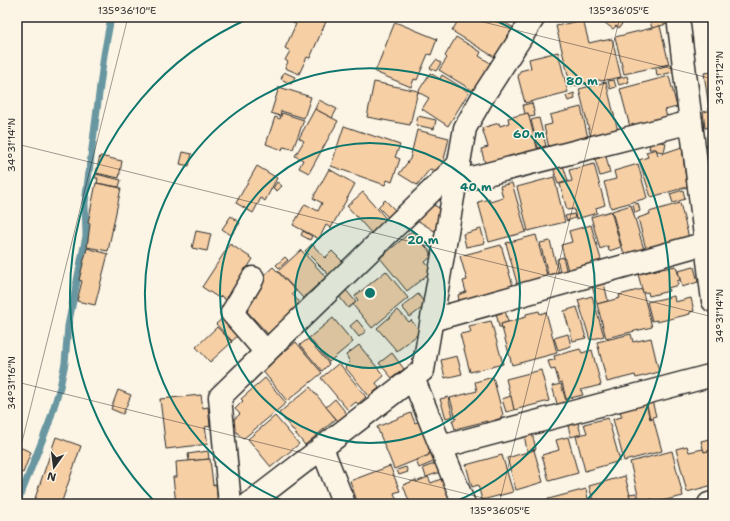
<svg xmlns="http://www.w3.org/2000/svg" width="730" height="521" font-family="'Shantell Sans',sans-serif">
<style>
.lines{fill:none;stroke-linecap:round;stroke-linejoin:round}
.stream{stroke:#6896a1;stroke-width:7}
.building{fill:#f6cfa5;stroke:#2b2b2b}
.minor-casing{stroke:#2b2b2b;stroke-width:25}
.minor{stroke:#fcf5e5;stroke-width:22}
.ticks{fill:none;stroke:#2b2b2b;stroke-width:1;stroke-opacity:0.45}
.ring{fill:none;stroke:#0f766e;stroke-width:2}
.centre{fill:#0f766e;stroke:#fcf5e5;stroke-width:2}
.ring-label{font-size:12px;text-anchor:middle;font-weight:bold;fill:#0f766e;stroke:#fcf5e5;stroke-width:3;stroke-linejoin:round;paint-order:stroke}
.neatline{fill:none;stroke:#2b2b2b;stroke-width:1.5}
.ticks-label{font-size:10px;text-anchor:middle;fill:#2b2b2b}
</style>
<rect width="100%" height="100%" fill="#fcf5e5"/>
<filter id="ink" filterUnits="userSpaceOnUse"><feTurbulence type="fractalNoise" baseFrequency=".025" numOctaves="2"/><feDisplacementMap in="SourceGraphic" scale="8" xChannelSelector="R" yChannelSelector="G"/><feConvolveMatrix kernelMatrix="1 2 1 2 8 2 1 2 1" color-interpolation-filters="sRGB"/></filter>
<g filter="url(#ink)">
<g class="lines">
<polyline class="stream" points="17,504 49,423 60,387 65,363 68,326 86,236 85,203 104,55 111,17"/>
</g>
<g class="building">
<polygon points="295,17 328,17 310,58 307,57 299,74 285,68 288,62 285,60 290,51 285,48 296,24 293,23"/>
<polygon points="460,17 495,17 514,28 496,58 452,31"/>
<polygon points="597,17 627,17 619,28 616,26 613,29"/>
<polygon points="654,17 665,17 667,24 652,28 649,18"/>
<polygon points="583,20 589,43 602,40 602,41 612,39 621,77 601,81 600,80 571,87 556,26"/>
<polygon points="395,22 437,39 431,55 428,54 417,80 414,79 411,87 375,72"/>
<polygon points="660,26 669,64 624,74 615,37"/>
<polygon points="456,37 481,52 479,56 492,64 475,92 439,70 447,58 445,56"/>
<polygon points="558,52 568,92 525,103 518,77 520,71 531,68 529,59"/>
<polygon points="436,60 441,63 436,71 430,68"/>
<polygon points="671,64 673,72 657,76 656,69"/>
<polygon points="284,72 295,77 291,84 281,79"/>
<polygon points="713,72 713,108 709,109 704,73"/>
<polygon points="430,73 440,79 442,75 469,92 448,126 422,109 429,98 418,92"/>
<polygon points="627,76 629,82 619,85 617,79"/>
<polygon points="669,76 677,107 665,110 667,117 630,127 620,89"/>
<polygon points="614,80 616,87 610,89 608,81"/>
<polygon points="374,82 418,91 410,125 367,117"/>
<polygon points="606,82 618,131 591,138 579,89"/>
<polygon points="279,87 311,97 304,118 281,111 280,116 271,113"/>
<polygon points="574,93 575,99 568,101 566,96"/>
<polygon points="319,100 337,109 332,118 315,109"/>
<polygon points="532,103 535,116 529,117 528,113 525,114 523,105"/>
<polygon points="581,107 588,138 549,148 544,126 552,124 550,115"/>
<polygon points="315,109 338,121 309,173 299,168 303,160 295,156 304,141 299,138"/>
<polygon points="713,110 713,127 705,128 703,112"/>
<polygon points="282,113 304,120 293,149 283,147 282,150 266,144 275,117 280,119"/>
<polygon points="528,113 538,151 491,165 490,162 485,163 481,149 488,147 482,128 499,123 500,126 509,123 508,118"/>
<polygon points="418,116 436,120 434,129 416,125"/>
<polygon points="539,118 546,146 538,148 531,120"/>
<polygon points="344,126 400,145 395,157 400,159 392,182 387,180 385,185 331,166"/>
<polygon points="417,130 449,138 441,172 430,169 417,185 399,174 410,159"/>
<polygon points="651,140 666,143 664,152 657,151 656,149 649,149"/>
<polygon points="682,147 687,187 651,197 639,160 648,157 646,152 653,150 656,149 658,155"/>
<polygon points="183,152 192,154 189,166 180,164"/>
<polygon points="100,156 122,161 119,178 96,173"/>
<polygon points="606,156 610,173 600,176 595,159"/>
<polygon points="594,164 605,205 596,208 597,213 576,219 574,209 567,210 560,184 572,181 569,170"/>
<polygon points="638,164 647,198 611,208 604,182 616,179 614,171"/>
<polygon points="563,165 568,181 558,184 553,167"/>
<polygon points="257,166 277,178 265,201 261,198 253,213 236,203"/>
<polygon points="329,169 355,184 331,228 326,225 319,239 293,225 305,204 318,211 322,203 313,198"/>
<polygon points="96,174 121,180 119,187 97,183 98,178 95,178"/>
<polygon points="554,177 565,222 528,231 517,187"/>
<polygon points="277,182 282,186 277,191 273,188"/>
<polygon points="96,183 121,188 108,251 87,247 90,224 88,223"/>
<polygon points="512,183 526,232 489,242 478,202 489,199 490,202 503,198 500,186"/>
<polygon points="683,190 685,199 673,203 670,194"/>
<polygon points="363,192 389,222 373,235 347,206"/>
<polygon points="385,200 398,213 391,220 378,207"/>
<polygon points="638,203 640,211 635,213 633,205"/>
<polygon points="680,203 689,238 646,249 638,218 650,214 649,212"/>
<polygon points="433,205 440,208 436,232 417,220"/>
<polygon points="631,205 645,253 625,258 612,211"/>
<polygon points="611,211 621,247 609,251 608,246 600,249 591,217"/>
<polygon points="574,214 575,218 567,221 565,216"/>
<polygon points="231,216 240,223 231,235 222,229"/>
<polygon points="591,225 602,263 569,274 561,245 572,242 569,231"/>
<polygon points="481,229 485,243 466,247 463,234"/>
<polygon points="196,231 211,234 207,251 192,248"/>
<polygon points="303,231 312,236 310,240 301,235"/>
<polygon points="412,231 433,255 425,262 432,271 407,291 380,258"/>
<polygon points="536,235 548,279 518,287 506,243"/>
<polygon points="550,241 559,275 549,278 540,243"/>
<polygon points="230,244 253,259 226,300 221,296 219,298 202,287"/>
<polygon points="312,244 325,258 332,251 345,264 331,277 305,251"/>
<polygon points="501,245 513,286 488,292 489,296 460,305 458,295 466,292 463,281 467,280 460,256"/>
<polygon points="87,248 108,254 95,305 77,301 82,281 79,280"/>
<polygon points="301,250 326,277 303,298 278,271"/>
<polygon points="285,257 288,260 279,268 276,265"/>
<polygon points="563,257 567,273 561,275 557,259"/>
<polygon points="676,266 680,280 677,281 678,285 668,288 669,291 649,296 648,292 643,293 638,274"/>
<polygon points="273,267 296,291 292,294 300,303 268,334 242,306 248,290"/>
<polygon points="694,267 698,282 682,287 678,271"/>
<polygon points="386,271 408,298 372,328 353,305 358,300 355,296"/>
<polygon points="604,283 608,301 597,304 592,286"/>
<polygon points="345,289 356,302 348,308 338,295"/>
<polygon points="642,289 652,327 606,338 597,304 620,298 619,295"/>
<polygon points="418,294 426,305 410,317 402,307"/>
<polygon points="592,296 604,336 590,340 578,300"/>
<polygon points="674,296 675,302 691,298 694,311 690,312 690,314 657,322 657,320 652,321 647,302"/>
<polygon points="577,307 586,338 573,341 564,311"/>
<polygon points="398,310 409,322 411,320 421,332 397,351 377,328"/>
<polygon points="505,310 508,322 501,324 502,327 499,327 496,312"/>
<polygon points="539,311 540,314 546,312 557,353 512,365 501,324 526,317 526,314"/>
<polygon points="225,316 241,333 232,341 216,324"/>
<polygon points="333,318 353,342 329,362 309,338"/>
<polygon points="357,320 366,331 359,337 350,326"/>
<polygon points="491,321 503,364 470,372 460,334 471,332 469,326"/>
<polygon points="217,327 232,342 210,362 196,347"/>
<polygon points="568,334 571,346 558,350 554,338"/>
<polygon points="631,334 633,342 651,338 659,372 636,378 635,375 607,382 597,342"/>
<polygon points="308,339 329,364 322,371 300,345"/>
<polygon points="296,342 322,373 287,401 262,370"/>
<polygon points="359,345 384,376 376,383 379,388 369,396 345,367 350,362 346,355"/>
<polygon points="580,349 582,353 592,350 601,385 581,390 583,395 566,399 562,382 559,383 555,369 551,370 548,361 555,360 554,356"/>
<polygon points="392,353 404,369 392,378 379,363"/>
<polygon points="457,356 462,374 445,378 441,360"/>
<polygon points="339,363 366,397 358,404 356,402 347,409 321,378"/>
<polygon points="541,370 549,401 514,410 506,379"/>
<polygon points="493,377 503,415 501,416 502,418 495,420 496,423 488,425 487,421 455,429 452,420 456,419 450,398 477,391 475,382"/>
<polygon points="265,378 286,403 243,439 229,424 240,414 235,409 243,401 241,399"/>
<polygon points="561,384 567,404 558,407 552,386"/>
<polygon points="310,387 336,419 305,445 279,413"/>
<polygon points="118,390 131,395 123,414 111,409"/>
<polygon points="201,395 203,408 208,407 210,426 205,427 208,444 166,449 160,399"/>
<polygon points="511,396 514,410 506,412 502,399"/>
<polygon points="448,397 453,416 446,418 440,399"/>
<polygon points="335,399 347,414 338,421 326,407"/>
<polygon points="652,401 656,416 650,418 646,402"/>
<polygon points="646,404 650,419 653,418 662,451 624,461 613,419 622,417 620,411"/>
<polygon points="411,413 415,423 422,420 434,451 429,453 429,455 394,469 377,427"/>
<polygon points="275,416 299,444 271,467 248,439"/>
<polygon points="608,418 620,461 585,471 576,436 587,433 584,424"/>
<polygon points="577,419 581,434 571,437 567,422"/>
<polygon points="532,433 536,449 527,451 524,434"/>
<polygon points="56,437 81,446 61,504 33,504"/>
<polygon points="568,437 578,473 549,481 542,455 559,450 556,440"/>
<polygon points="713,438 713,450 704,452 701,441"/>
<polygon points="17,446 31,452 23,473 17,471"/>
<polygon points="687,446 689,452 703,449 704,452 713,450 713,485 687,492 676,449"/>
<polygon points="534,450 543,482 516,490 507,458"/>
<polygon points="208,451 209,459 189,461 188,454"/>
<polygon points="434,451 438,460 419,468 416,461 429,455 429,453"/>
<polygon points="672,451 683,496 653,503 652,499 640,503 630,462"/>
<polygon points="502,455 513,492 482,500 478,485 472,487 466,465"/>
<polygon points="210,459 213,485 216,484 218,504 176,504 173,477 177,477 176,462"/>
<polygon points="440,462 443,471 426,477 423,468"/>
<polygon points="390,466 400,491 394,493 398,504 358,504 350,481"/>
<polygon points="406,467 408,472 399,475 397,470"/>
<polygon points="625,476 632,503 594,504 589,486"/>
<polygon points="428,477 431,483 446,477 456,504 410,504 403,485 416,480 416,482"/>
<polygon points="586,489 589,504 542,504 541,501"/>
<polygon points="636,493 638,504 629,504 632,503 629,494"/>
</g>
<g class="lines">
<g class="minor-casing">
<g id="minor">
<polyline points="678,17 713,301"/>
<polyline points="456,182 691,122"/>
<polyline points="253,278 232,313 266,352"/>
<polyline points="432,320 706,243"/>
<polyline points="413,378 464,504"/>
<polyline points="441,447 713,375"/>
<polyline points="322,448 344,504"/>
<polyline points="230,504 220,397 459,164"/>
<polyline points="249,504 423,370 465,128 485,93 534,17"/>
<polyline points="709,504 713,503"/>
</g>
</g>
<use href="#minor" class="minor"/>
</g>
</g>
<path class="ticks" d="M463 17 713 79M17 144 713 317M17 382 507 504M17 462 128 17M499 504 620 17"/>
<circle cx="370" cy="293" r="75" fill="#0f766e" fill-opacity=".12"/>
<g class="ring">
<circle cx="370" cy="293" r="75"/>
<circle cx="370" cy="293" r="150"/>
<path d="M291 504A225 225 0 1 1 449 504"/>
<path d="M156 503A300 300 0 0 1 250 18M490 18A300 300 0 0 1 584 503"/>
</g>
<circle cx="370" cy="293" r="6" class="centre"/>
<g class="ring-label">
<text x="582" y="85">80 m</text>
<text x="529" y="138">60 m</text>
<text x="476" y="191">40 m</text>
<text x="423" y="244">20 m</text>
</g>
<rect width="730" height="521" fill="none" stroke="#fcf5e5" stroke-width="44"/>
<g transform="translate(54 467) rotate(194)" stroke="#fcf5e5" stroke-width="3" paint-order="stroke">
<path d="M0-3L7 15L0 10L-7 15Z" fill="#2b2b2b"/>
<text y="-6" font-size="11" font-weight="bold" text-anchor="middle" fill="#2b2b2b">N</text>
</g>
<rect x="22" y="22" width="686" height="477" class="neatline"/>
<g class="ticks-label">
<text x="127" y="14">135°36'10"E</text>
<text x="619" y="14">135°36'05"E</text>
<text transform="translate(719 78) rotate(-90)" y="4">34°31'12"N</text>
<text transform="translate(11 145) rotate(-90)" y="4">34°31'14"N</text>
<text transform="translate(719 316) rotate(-90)" y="4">34°31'14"N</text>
<text transform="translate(11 383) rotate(-90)" y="4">34°31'16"N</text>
<text x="500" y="514">135°36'05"E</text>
</g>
</svg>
